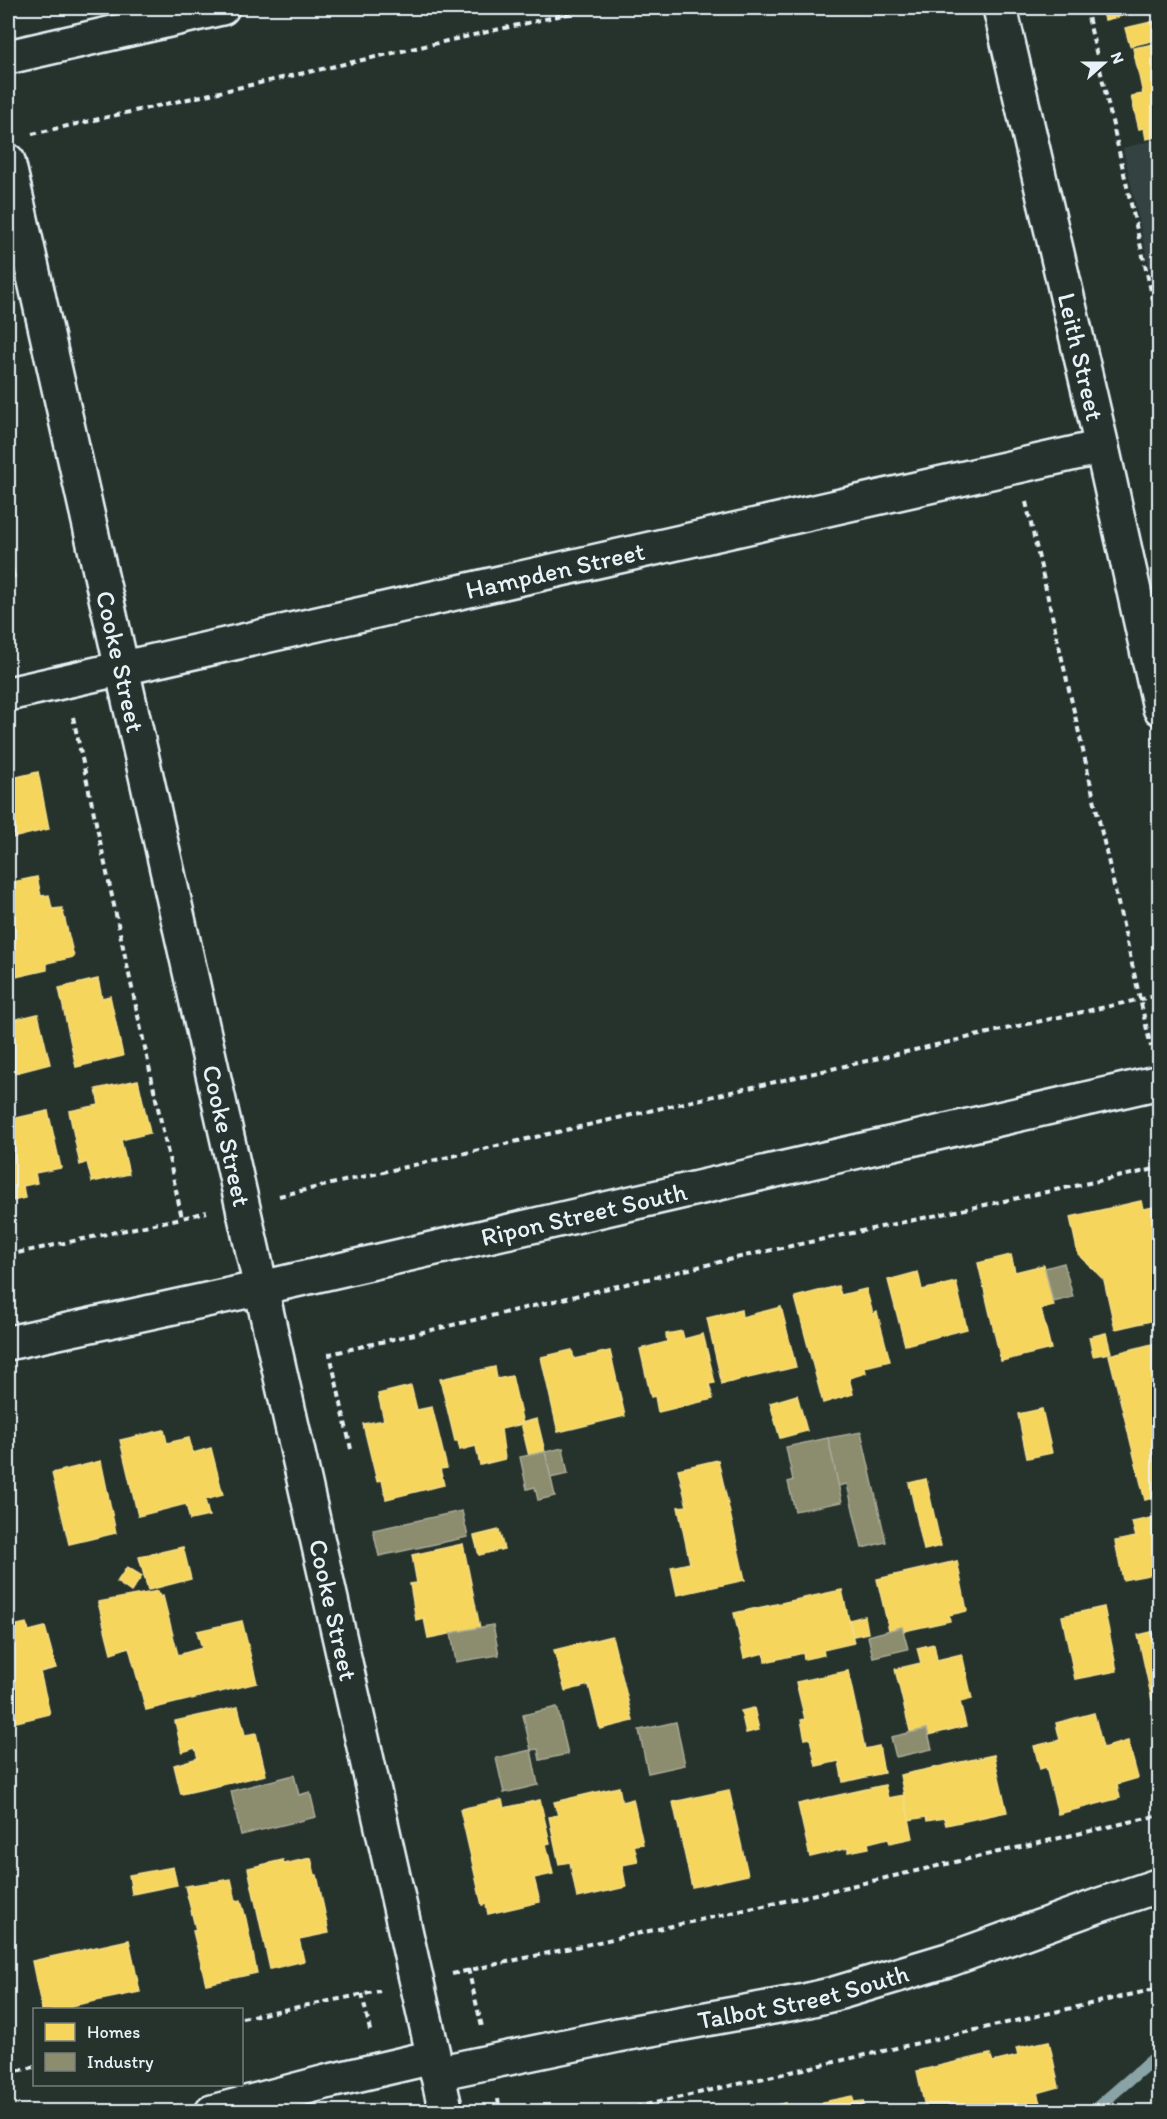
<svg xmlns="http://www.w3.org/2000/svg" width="1167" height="2119" font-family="Itim,sans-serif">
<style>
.built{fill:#364343}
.homes{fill:#f6d55c;stroke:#f2dd8b;stroke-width:1.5}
.industry{fill:#8c8c6e;stroke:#a8aa97;stroke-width:1.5}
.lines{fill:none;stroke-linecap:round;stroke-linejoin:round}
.stream{stroke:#89a3a6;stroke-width:12}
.street-casing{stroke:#e8f1f8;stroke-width:38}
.secondary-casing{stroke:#e8f1f8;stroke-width:38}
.path{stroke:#e8f1f8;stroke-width:4;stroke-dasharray:6 4.5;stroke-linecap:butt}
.street{stroke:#26332d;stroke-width:33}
.secondary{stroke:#26332d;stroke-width:33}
.labels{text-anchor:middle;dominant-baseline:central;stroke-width:6;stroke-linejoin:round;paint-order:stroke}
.street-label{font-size:26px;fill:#e8f1f8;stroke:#26332d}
</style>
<rect width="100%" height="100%" fill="#26332d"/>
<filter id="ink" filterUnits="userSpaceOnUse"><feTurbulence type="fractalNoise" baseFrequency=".0167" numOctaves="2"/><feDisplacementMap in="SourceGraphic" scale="12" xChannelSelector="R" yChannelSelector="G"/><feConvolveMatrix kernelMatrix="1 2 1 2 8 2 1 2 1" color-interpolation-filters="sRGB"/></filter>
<g filter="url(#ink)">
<polygon class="built" points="1159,139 1160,139 1159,310 1123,148"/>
<g class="homes">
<polygon points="1102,8 1155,8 1105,20"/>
<polygon points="1160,20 1160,39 1130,46 1125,28"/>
<polygon points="1160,43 1160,136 1146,139 1144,128 1139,129 1131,96 1143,94 1133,48"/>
<polygon points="8,545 15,577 9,579 15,606 8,608 11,625 8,626"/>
<polygon points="38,772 49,829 8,839 8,779"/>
<polygon points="37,877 41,896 49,895 52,909 62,908 74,957 47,963 47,970 11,978 8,963 8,883"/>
<polygon points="98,979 102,998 110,996 123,1056 76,1067 59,988"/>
<polygon points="38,1014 50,1064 15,1073 12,1057 8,1058 8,1021"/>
<polygon points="138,1080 150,1133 121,1140 129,1174 92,1182 87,1162 80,1165 69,1111 99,1105 96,1089"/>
<polygon points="8,1100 12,1119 48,1111 61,1168 35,1173 37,1183 23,1186 25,1198 8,1202"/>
<polygon points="1141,1201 1143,1209 1160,1206 1160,1319 1115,1329 1104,1280 1078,1254 1070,1217"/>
<polygon points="1011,1255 1015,1272 1044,1265 1054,1306 1041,1309 1051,1349 1001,1361 978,1263"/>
<polygon points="918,1272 922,1290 956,1282 967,1329 905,1345 888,1280"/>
<polygon points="838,1286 841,1295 866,1289 873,1314 877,1312 890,1361 865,1367 866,1373 849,1378 853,1394 823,1403 795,1297"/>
<polygon points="781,1307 796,1367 722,1384 707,1318 741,1310 742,1317"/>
<polygon points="682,1331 684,1339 703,1334 715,1383 709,1384 713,1399 658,1412 655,1396 651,1397 640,1349 667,1342 666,1334"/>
<polygon points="1106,1333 1111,1353 1093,1356 1089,1337"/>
<polygon points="1160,1342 1160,1496 1145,1500 1109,1355"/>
<polygon points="572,1350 574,1359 610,1351 625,1416 558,1432 541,1357"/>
<polygon points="495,1367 497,1379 512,1376 523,1424 501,1429 505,1459 480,1465 476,1446 460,1450 458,1441 455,1441 440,1379"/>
<polygon points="411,1386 417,1410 432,1407 447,1468 440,1469 444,1485 386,1499 382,1480 377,1481 363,1424 384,1420 378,1394"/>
<polygon points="797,1395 807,1431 780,1438 770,1403"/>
<polygon points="1042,1409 1052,1453 1027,1458 1018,1414"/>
<polygon points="537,1419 545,1452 529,1456 521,1423"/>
<polygon points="164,1430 167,1443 189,1438 193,1453 211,1448 223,1495 205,1500 209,1516 190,1520 186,1504 138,1516 120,1440"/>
<polygon points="718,1460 745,1580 677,1595 671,1567 690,1563 678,1507 687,1506 678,1469"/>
<polygon points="101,1461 116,1533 69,1544 52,1473"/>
<polygon points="926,1479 941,1546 924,1550 909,1483"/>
<polygon points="1160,1516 1160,1573 1123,1580 1115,1541 1136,1537 1132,1522"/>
<polygon points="499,1530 504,1549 479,1555 474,1536"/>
<polygon points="463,1544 480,1628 428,1638 424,1618 416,1620 410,1584 417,1583 412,1555"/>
<polygon points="183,1547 191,1579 148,1590 139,1557"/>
<polygon points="957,1561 967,1611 949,1615 950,1621 890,1634 877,1579"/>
<polygon points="127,1567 142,1576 131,1592 117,1582"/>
<polygon points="842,1590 854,1643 823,1650 824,1655 804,1659 803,1653 765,1662 764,1653 744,1658 734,1613"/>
<polygon points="158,1591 160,1597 163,1596 178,1655 202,1648 197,1631 242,1621 257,1683 146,1710 129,1647 111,1653 98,1602"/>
<polygon points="1104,1607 1117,1671 1075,1679 1062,1616"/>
<polygon points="865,1616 868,1633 853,1636 849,1620"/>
<polygon points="26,1623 29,1631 45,1627 56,1668 40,1672 50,1714 8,1724 8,1627"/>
<polygon points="1160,1630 1160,1699 1152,1700 1138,1635"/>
<polygon points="612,1636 633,1721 600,1729 589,1685 565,1691 554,1650"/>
<polygon points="934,1644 937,1660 962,1654 972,1699 960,1702 966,1726 912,1739 895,1669 921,1663 917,1648"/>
<polygon points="848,1671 865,1749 879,1746 884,1773 843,1782 839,1761 816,1766 810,1738 805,1739 801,1720 805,1719 796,1682"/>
<polygon points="238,1707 245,1735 256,1733 266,1775 181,1794 174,1765 198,1758 195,1748 182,1752 175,1721"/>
<polygon points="754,1708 759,1730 746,1733 741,1711"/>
<polygon points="1094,1713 1103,1748 1128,1741 1138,1778 1117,1784 1120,1798 1058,1814 1046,1767 1040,1769 1034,1746 1060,1740 1056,1723"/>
<polygon points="994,1755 1007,1812 946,1825 944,1818 927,1821 926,1817 909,1820 900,1775"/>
<polygon points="885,1785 888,1798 904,1795 913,1838 890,1843 888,1838 868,1843 869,1848 848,1852 848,1848 810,1857 798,1804"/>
<polygon points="619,1787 622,1802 633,1799 643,1844 634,1845 638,1862 622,1865 626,1887 577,1898 570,1862 559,1864 549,1817 558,1815 554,1802"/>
<polygon points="729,1790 748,1875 692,1887 673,1802"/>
<polygon points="502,1800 504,1808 540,1800 550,1843 546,1844 553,1874 534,1878 540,1902 488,1914 486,1904 482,1905 460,1809"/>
<polygon points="311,1858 315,1875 317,1875 329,1933 299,1939 304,1961 270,1969 248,1868 283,1860 284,1864"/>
<polygon points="173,1867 177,1885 132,1894 129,1875"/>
<polygon points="231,1879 236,1901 241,1900 246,1919 257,1973 206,1984 193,1931 196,1930 185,1886"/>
<polygon points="129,1940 140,1992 71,2006 71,2010 42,2010 32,1961"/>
<polygon points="1049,2041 1059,2087 1037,2093 1040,2103 1005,2112 926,2112 917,2071 990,2054 993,2062 1018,2056 1016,2048"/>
<polygon points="852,2096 854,2102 863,2101 865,2110 889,2105 890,2112 824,2112 822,2102"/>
<polygon points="786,2103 788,2112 752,2112 752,2111"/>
</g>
<g class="industry">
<polygon points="1064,1263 1073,1297 1053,1302 1045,1268"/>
<polygon points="861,1432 886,1542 862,1548 847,1484 838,1486 828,1438"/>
<polygon points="828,1438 842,1502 795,1511 788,1482 793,1480 786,1447"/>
<polygon points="563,1448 568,1474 550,1478 545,1452"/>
<polygon points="545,1452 555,1496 538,1500 535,1487 527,1489 520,1457"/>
<polygon points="462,1511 468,1537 379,1556 373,1530"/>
<polygon points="493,1625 499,1655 456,1662 451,1633"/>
<polygon points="902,1627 908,1649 873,1657 868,1636"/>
<polygon points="557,1707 568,1754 540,1760 538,1749 531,1750 523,1715"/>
<polygon points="676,1722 685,1765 648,1773 639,1730"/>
<polygon points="927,1729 932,1749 896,1757 891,1737"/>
<polygon points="531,1750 538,1785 504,1793 496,1758"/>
<polygon points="294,1775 299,1795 310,1792 316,1817 241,1835 231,1791"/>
</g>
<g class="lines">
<polyline class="stream" points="1092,2112 1160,2053"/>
<g class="street-casing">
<g id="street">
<path id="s1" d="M1000 8 1102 447 1160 708"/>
<path id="s2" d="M8 161 446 2112"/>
<path id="s3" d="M8 694 1102 447"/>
<path id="s4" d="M8 1343 261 1288 1160 1082"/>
<path id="s5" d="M437 2073 618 2035 800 2002 834 1994 951 1959 1100 1905 1160 1885"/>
<polyline points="212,2112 326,2082 433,2057"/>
</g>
</g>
<g class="secondary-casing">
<polyline id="secondary" points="8,57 222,8"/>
</g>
<g class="path">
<polyline points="1086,8 1160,330"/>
<polyline points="32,134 594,8"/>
<polyline points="1026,502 1151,1047"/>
<polyline points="73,717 182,1218 207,1212"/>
<polyline points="279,1196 1023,1025 1160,995"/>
<polyline points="8,1255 182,1218"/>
<polyline points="351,1449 330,1354 753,1254 1160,1168"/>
<polyline points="468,1969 482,2027"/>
<polyline points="452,1974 759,1907 1160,1815"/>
<polyline points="362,1994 371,2035"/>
<polyline points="242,2018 380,1991"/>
<polyline points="8,2073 34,2067"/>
<polyline points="498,2099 500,2112"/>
<polyline points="615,2112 1160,1988"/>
</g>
<use href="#street" class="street"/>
<use href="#secondary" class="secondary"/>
</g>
</g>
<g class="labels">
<g class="street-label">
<text stroke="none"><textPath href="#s1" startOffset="358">Leith Street</textPath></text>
<text stroke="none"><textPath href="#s3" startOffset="561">Hampden Street</textPath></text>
<text stroke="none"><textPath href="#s2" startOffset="513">Cooke Street</textPath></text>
<text stroke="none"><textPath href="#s2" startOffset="999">Cooke Street</textPath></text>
<text stroke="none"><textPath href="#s4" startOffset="590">Ripon Street South</textPath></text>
<text stroke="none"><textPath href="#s2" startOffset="1485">Cooke Street</textPath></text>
<text stroke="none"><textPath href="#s5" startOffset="374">Talbot Street South</textPath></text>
</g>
</g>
<rect width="1167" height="2119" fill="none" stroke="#26332d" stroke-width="30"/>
<rect x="15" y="15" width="1137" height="2089" fill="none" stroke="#e8f1f8" stroke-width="2" filter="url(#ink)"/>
<rect x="33" y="2008" width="210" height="78" fill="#26332d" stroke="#747f7e" stroke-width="1.5"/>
<rect x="45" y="2023" width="30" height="18" fill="#f6d55c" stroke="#747f7e" stroke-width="1.5"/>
<text x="87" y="2038" font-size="18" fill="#e8f1f8">Homes</text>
<rect x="45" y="2053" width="30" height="18" fill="#8c8c6e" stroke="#747f7e" stroke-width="1.5"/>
<text x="87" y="2068" font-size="18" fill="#e8f1f8">Industry</text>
<g transform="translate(1104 63) rotate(69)" stroke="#26332d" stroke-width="4.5" paint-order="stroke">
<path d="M0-4.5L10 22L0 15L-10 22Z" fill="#e8f1f8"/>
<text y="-9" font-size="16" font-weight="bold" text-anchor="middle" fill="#e8f1f8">N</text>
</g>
</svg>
